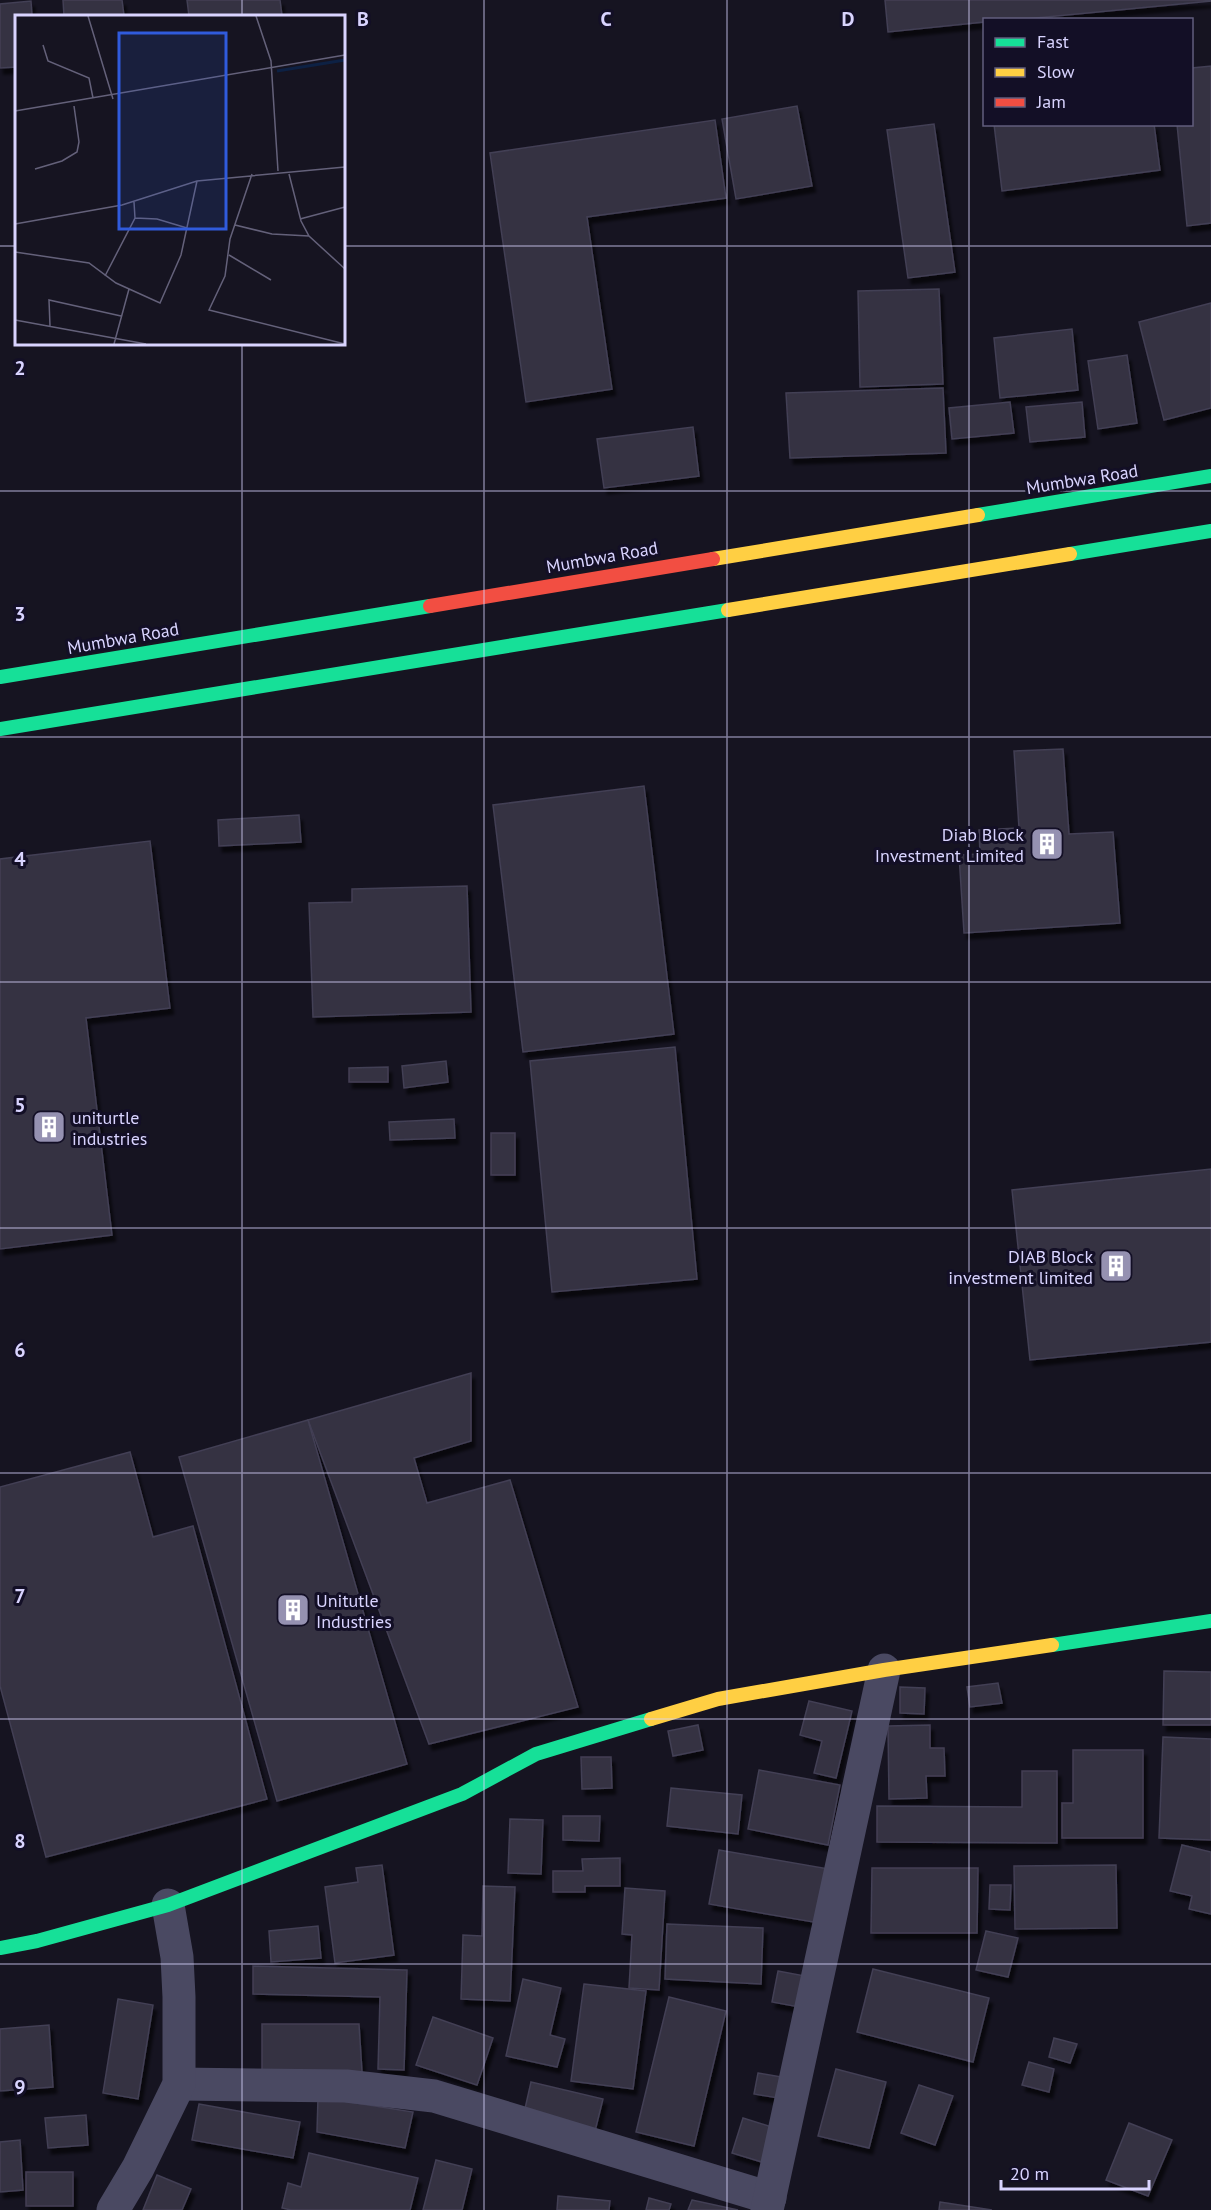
<svg xmlns="http://www.w3.org/2000/svg" width="1211" height="2210" font-family="'PT Sans',sans-serif">
<style>
.building{fill:#343243;stroke:#433f54;stroke-width:1.5;filter:url(#shadow)}
.lines{fill:none;stroke-linecap:round;stroke-linejoin:round}
.street{stroke:#4a4962;stroke-width:33}
.fast{stroke:#16e098;stroke-width:14}
.slow{stroke:#ffcf43;stroke-width:14}
.jam{stroke:#f24e42;stroke-width:14}
.grid{fill:none;stroke:#d9d4ff;stroke-width:1.5;stroke-opacity:0.55}
.labels{text-anchor:middle;dominant-baseline:central;stroke-width:6;stroke-linejoin:round;paint-order:stroke}
.street-label{font-size:18px;fill:#d9d4ff;stroke:#130f26}
.poi-label{font-size:18px;fill:#d9d4ff;stroke:#130f26;text-anchor:end}
.inset-river{fill:none;stroke:#0d2144;stroke-width:3}
.inset-road{fill:none;stroke:#64617a;stroke-width:1.5}
.view{fill:#305bdc;fill-opacity:0.15;stroke:#305bdc;stroke-width:3}
.inset-edge{fill:none;stroke:#d9d4ff;stroke-width:3}
.grid-label{font-size:20px;text-anchor:middle;font-weight:bold;fill:#d9d4ff;stroke:#130f26;stroke-width:6;stroke-linejoin:round;paint-order:stroke}
</style>
<defs>
<filter id="shadow"><feDropShadow dx="3.5" dy="6" stdDeviation="1.5" flood-color="#0009"/></filter>
</defs>
<rect width="100%" height="100%" fill="#161421"/>
<g class="building">
<polygon points="63,0 122,0 124,16 64,16"/>
<polygon points="187,0 280,0 282,16 189,16"/>
<polygon points="885,0 1211,0 1211,1 1015,20 984,20 984,22 888,32"/>
<polygon points="31,1 32,16 16,16 16,67 0,68 0,4"/>
<polygon points="1211,66 1211,223 1187,226 1177,124 1192,124 1192,68"/>
<polygon points="797,106 812,186 736,199 722,119"/>
<polygon points="715,120 726,198 587,217 612,389 526,402 490,153"/>
<polygon points="934,124 955,272 908,278 887,130"/>
<polygon points="994,124 1154,124 1160,170 1002,191"/>
<polygon points="939,289 943,384 860,387 858,291"/>
<polygon points="1211,303 1211,408 1164,420 1139,322"/>
<polygon points="1072,329 1078,390 1000,398 994,338"/>
<polygon points="1127,355 1137,423 1098,429 1088,361"/>
<polygon points="943,388 946,453 790,458 786,393"/>
<polygon points="1010,402 1014,433 952,439 949,408"/>
<polygon points="1082,402 1085,437 1030,442 1026,407"/>
<polygon points="693,427 699,476 604,488 597,439"/>
<polygon points="1063,749 1069,834 1113,832 1120,923 964,933 959,855 980,854 979,830 1019,828 1014,751"/>
<polygon points="644,786 674,1034 523,1052 493,805"/>
<polygon points="299,815 301,842 219,846 218,820"/>
<polygon points="150,841 170,1008 86,1018 112,1235 0,1249 0,859"/>
<polygon points="467,886 471,1012 313,1017 309,903 352,902 352,889"/>
<polygon points="675,1047 697,1279 552,1292 530,1061"/>
<polygon points="446,1061 448,1082 404,1088 402,1066"/>
<polygon points="388,1067 388,1082 349,1082 349,1068"/>
<polygon points="454,1119 455,1138 390,1140 389,1122"/>
<rect x="491" y="1133" width="24" height="42"/>
<polygon points="1211,1169 1211,1342 1030,1360 1012,1190"/>
<polygon points="471,1373 471,1441 414,1458 427,1503 510,1480 578,1707 429,1744 308,1420"/>
<polygon points="308,1420 407,1764 277,1801 179,1457"/>
<polygon points="130,1452 153,1537 193,1526 267,1799 46,1857 0,1686 0,1487"/>
<polygon points="1164,1671 1211,1672 1211,1725 1163,1725"/>
<polygon points="998,1683 1002,1703 970,1707 967,1687"/>
<polygon points="900,1687 925,1688 924,1714 900,1713"/>
<polygon points="809,1701 852,1711 836,1778 814,1773 822,1741 800,1735"/>
<polygon points="698,1725 703,1750 673,1756 668,1731"/>
<polygon points="930,1725 930,1748 944,1748 945,1776 926,1776 927,1798 889,1799 888,1726"/>
<polygon points="1163,1737 1211,1739 1211,1840 1159,1838"/>
<polygon points="1073,1750 1143,1750 1143,1838 1062,1838 1062,1803 1073,1803"/>
<polygon points="581,1757 611,1757 612,1788 582,1789"/>
<polygon points="759,1770 840,1785 828,1845 748,1829"/>
<polygon points="1022,1771 1057,1771 1057,1843 877,1842 877,1806 1022,1807"/>
<polygon points="671,1788 742,1795 738,1834 667,1826"/>
<polygon points="563,1816 600,1816 599,1841 563,1840"/>
<polygon points="510,1819 543,1820 541,1874 508,1873"/>
<polygon points="1182,1845 1211,1852 1211,1914 1189,1909 1192,1896 1170,1891"/>
<polygon points="719,1850 829,1869 819,1923 709,1904"/>
<polygon points="620,1858 620,1886 585,1886 585,1892 553,1892 553,1871 583,1871 582,1859"/>
<polygon points="382,1865 394,1955 335,1963 325,1887 358,1882 356,1868"/>
<polygon points="1116,1865 1117,1928 1015,1929 1014,1866"/>
<polygon points="872,1868 978,1868 977,1933 871,1933"/>
<polygon points="990,1885 1011,1885 1010,1910 989,1909"/>
<polygon points="483,1886 515,1887 510,2001 461,1999 463,1935 482,1936"/>
<polygon points="625,1888 665,1891 659,1990 629,1988 632,1935 622,1934"/>
<polygon points="667,1924 763,1928 761,1984 665,1979"/>
<polygon points="318,1926 321,1958 271,1962 269,1931"/>
<polygon points="986,1931 1018,1938 1008,1977 976,1970"/>
<polygon points="253,1966 407,1970 404,2070 378,2069 380,1997 253,1994"/>
<polygon points="873,1969 989,1998 973,2062 857,2032"/>
<polygon points="778,1971 805,1976 799,2007 772,2002"/>
<polygon points="523,1979 561,1988 550,2035 565,2039 557,2067 506,2056"/>
<polygon points="584,1984 646,1991 633,2089 571,2081"/>
<polygon points="669,1997 726,2011 694,2146 636,2132"/>
<polygon points="118,1999 153,2005 138,2099 103,2093"/>
<polygon points="433,2017 493,2038 477,2085 416,2065"/>
<polygon points="262,2024 359,2024 362,2072 262,2075"/>
<polygon points="49,2025 53,2087 0,2091 0,2029"/>
<polygon points="1054,2038 1077,2044 1070,2063 1049,2057"/>
<polygon points="1029,2062 1054,2069 1049,2092 1022,2085"/>
<polygon points="836,2069 886,2082 869,2148 818,2136"/>
<polygon points="758,2073 782,2077 778,2098 754,2094"/>
<polygon points="531,2082 603,2099 593,2139 522,2122"/>
<polygon points="919,2085 953,2096 935,2145 901,2133"/>
<polygon points="318,2097 413,2112 405,2148 317,2132"/>
<polygon points="199,2104 300,2122 293,2158 192,2140"/>
<polygon points="86,2115 88,2145 48,2148 45,2118"/>
<polygon points="743,2118 775,2128 765,2163 732,2153"/>
<polygon points="1129,2123 1172,2140 1148,2196 1106,2180"/>
<polygon points="20,2140 23,2190 0,2192 0,2142"/>
<polygon points="309,2153 418,2178 410,2210 291,2210 282,2208 288,2183 301,2187"/>
<polygon points="436,2160 472,2169 462,2210 423,2210"/>
<rect x="26" y="2172" width="47" height="34"/>
<polygon points="157,2175 191,2189 182,2210 143,2210"/>
<polygon points="558,2196 610,2201 609,2210 557,2210"/>
<polygon points="649,2198 671,2204 669,2210 646,2210"/>
<polygon points="692,2200 738,2210 688,2210"/>
<polygon points="940,2202 992,2210 939,2210"/>
</g>
<g class="lines">
<g class="street">
<polyline points="179,2084 346,2086 434,2096 770,2198"/>
<polyline points="113,2210 138,2168 179,2084 179,1997 177,1957 168,1905"/>
<polyline points="767,2210 884,1670"/>
</g>
<g class="fast">
<polyline points="978,515 1211,476"/>
<polyline points="1070,554 1211,531"/>
<polyline points="0,677 430,606"/>
<polyline points="0,729 728,610"/>
<polyline points="1052,1645 1211,1621"/>
<polyline points="0,1948 37,1941 168,1905 462,1794 536,1754 651,1719"/>
</g>
<g class="slow">
<polyline points="713,559 978,515"/>
<polyline points="728,610 1070,554"/>
<polyline points="651,1719 718,1699 884,1670 1052,1645"/>
</g>
<polyline class="jam" points="430,606 713,559"/>
</g>
<path class="grid" d="M242 0V16M484 0V2210M727 0V2210M969 0V2210M0 246H16M344 246H1211M242 344V2210M0 491H1211M0 737H1211M0 982H1211M0 1228H1211M0 1473H1211M0 1719H1211M0 1964H1211"/>
<defs>
<g id="building-square" transform="scale(1.725)"><rect x="-9" y="-9" width="18" height="18" rx="4" fill="#9591b1" stroke="#130f26"/><path d="M-4-6H4V6H1V3H-1V6H-4ZM-2.5-4.3h1.7v1.8h-1.7ZM.8-4.3h1.7v1.8H.8ZM-2.5-1h1.7V.8h-1.7ZM.8-1h1.7V.8H.8Z" fill="#fff"/></g>
</defs>
<g fill-rule="evenodd">
<use href="#building-square" x="1047" y="844"/>
<use href="#building-square" x="49" y="1127"/>
<use href="#building-square" x="1116" y="1266"/>
<use href="#building-square" x="293" y="1610"/>
</g>
<g class="labels">
<g class="street-label">
<text transform="translate(1082 479) rotate(-9)">Mumbwa Road</text>
<text transform="translate(602 557) rotate(-10)">Mumbwa Road</text>
<text transform="translate(123 638) rotate(-10)">Mumbwa Road</text>
</g>
<g class="poi-label">
<text x="1024" y="834">Diab Block<tspan x="1024" dy="21">Investment Limited</tspan></text>
<text x="72" y="1117" text-anchor="start">uniturtle<tspan x="72" dy="21">industries</tspan></text>
<text x="1093" y="1256">DIAB Block<tspan x="1093" dy="21">investment limited</tspan></text>
<text x="316" y="1600" text-anchor="start">Unitutle<tspan x="316" dy="21">Industries</tspan></text>
</g>
</g>
<g transform="translate(15 15)">
<rect width="330" height="330" fill="#161421"/>
<path class="inset-river" d="M262 56 330 45"/>
<path class="inset-road" d="M73 1 98 84M241 1 256 46 263 156M28 30 33 46 74 63 78 83M0 96 330 40M20 154 47 146 62 137 64 127 59 91M237 159 215 224 210 261 194 295 330 329M274 159 286 206 294 221 330 254M120 203 142 204 172 213M285 204 330 192M0 209 107 190 182 166 330 152M220 210 257 219 294 221M0 237 74 248 101 268 145 288 166 240 182 166M214 240 256 265M90 261 120 203 119 187M0 305 131 329M35 311 34 285 106 301M99 329 114 274"/>
<path class="view" d="M104 18H211V214H104Z"/>
<rect width="330" height="330" class="inset-edge"/>
</g>
<g class="grid-label">
<text x="363" y="26">B</text>
<text x="606" y="26">C</text>
<text x="848" y="26">D</text>
<text x="20" y="375">2</text>
<text x="20" y="621">3</text>
<text x="20" y="866">4</text>
<text x="20" y="1112">5</text>
<text x="20" y="1357">6</text>
<text x="20" y="1603">7</text>
<text x="20" y="1848">8</text>
<text x="20" y="2094">9</text>
</g>
<rect x="983" y="18" width="210" height="108" fill="#130f26" stroke="#625e7d" stroke-width="1.5"/>
<rect x="995" y="38" width="30" height="9" fill="#16e098" stroke="#625e7d" stroke-width="1.5"/>
<text x="1037" y="48" font-size="18" fill="#d9d4ff">Fast</text>
<rect x="995" y="68" width="30" height="9" fill="#ffcf43" stroke="#625e7d" stroke-width="1.5"/>
<text x="1037" y="78" font-size="18" fill="#d9d4ff">Slow</text>
<rect x="995" y="98" width="30" height="9" fill="#f24e42" stroke="#625e7d" stroke-width="1.5"/>
<text x="1037" y="108" font-size="18" fill="#d9d4ff">Jam</text>
<path d="M1001 2180v9h148v-9" fill="none" stroke="#d9d4ff" stroke-width="3"/>
<text x="1010" y="2180" font-size="18" fill="#d9d4ff" stroke="#130f26" stroke-width="4.5" paint-order="stroke">20 m</text>
</svg>
